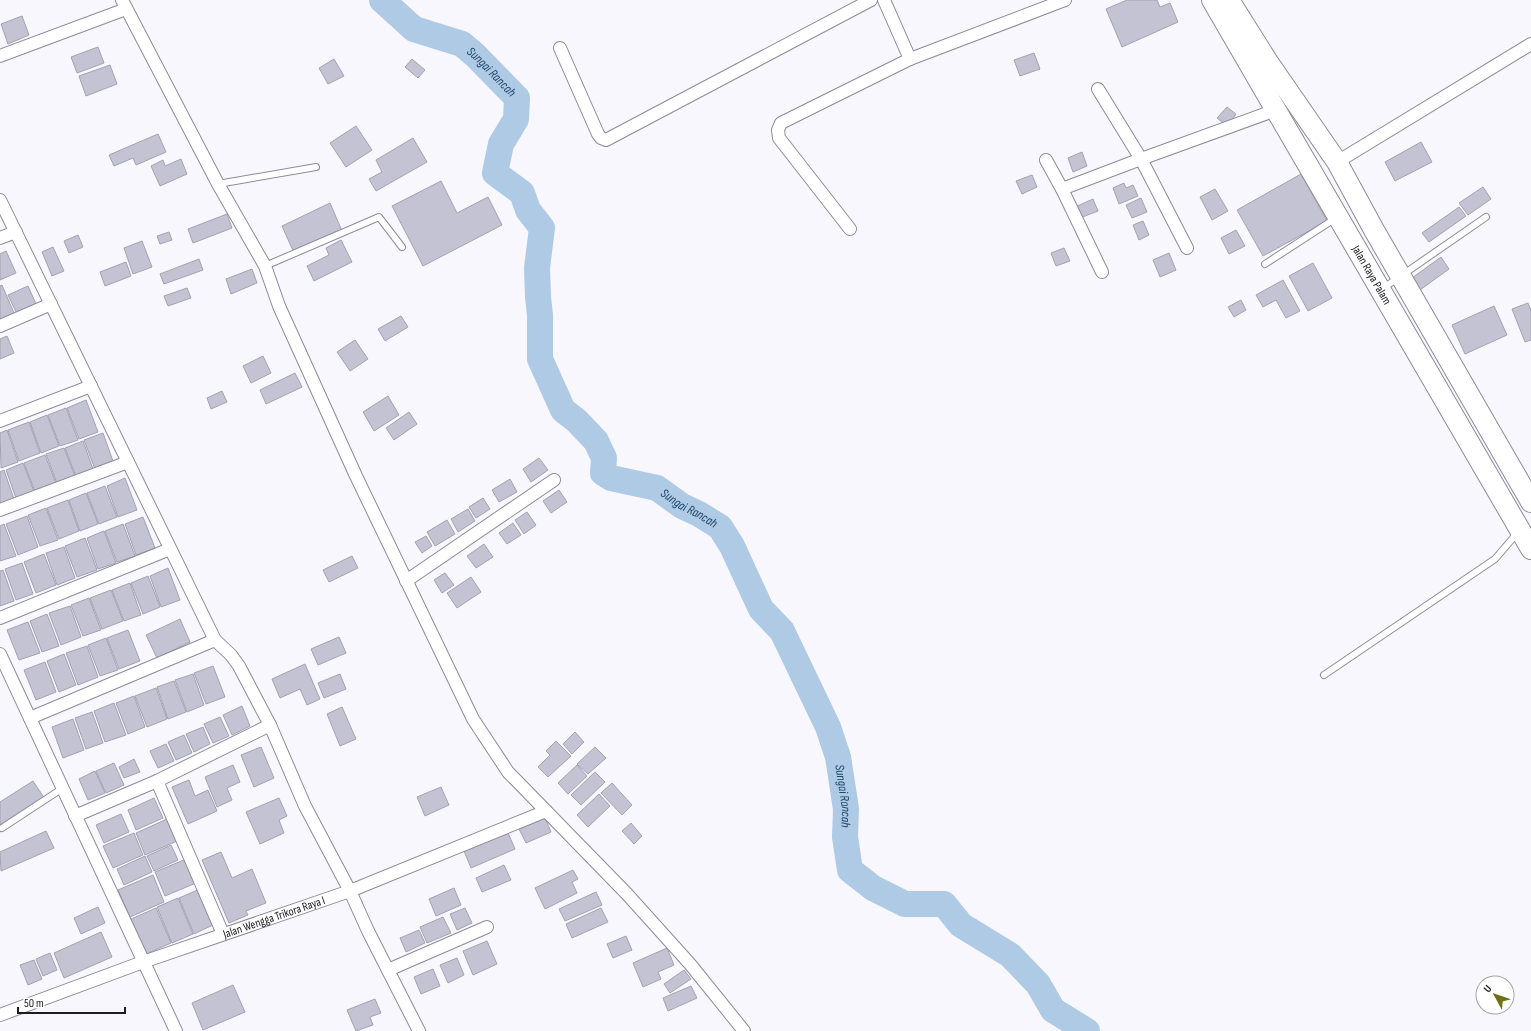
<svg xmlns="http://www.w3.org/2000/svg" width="1531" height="1031" font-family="'Sofia Sans Condensed',sans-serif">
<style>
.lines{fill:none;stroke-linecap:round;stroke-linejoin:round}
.river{stroke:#afcae5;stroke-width:26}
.building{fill:#c4c3d3;stroke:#a2a2b1}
.service-casing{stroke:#8e8a98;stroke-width:8}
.minor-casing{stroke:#8e8a98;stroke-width:14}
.primary-casing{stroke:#8e8a98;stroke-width:22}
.service{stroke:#fff;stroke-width:6}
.minor{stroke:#fff;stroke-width:12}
.primary{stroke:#fff;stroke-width:20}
.labels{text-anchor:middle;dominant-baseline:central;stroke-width:3;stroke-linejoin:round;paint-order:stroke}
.street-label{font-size:12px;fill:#1c1b20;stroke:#fff}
.water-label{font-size:13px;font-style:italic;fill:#20486d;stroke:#fff}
</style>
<rect width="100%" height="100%" fill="#f9f7fe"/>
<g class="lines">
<path class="river" id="s1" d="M382 0 414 29 462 44 475 55 517 98 516 119 501 144 495 173 522 193 528 210 542 228 537 268 538 297 540 315V359L563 410 577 421 596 441 604 458 603 473 611 478 657 488 682 506 699 514 720 527 732 546 761 609 782 631 828 727 838 757 846 809 845 837 850 870 873 888 905 904H944L961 925 1010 955 1038 984 1053 1010 1087 1031"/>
</g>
<g class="building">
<polygon points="1127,0 1157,0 1160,7 1170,3 1178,22 1122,47 1106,9"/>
<polygon points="22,16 29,35 8,44 1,24"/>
<polygon points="98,47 104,63 77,73 71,57"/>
<polygon points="1034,53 1040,69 1020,76 1014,60"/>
<polygon points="334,59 344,76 328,84 319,68"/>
<polygon points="412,59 425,70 418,78 405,67"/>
<polygon points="110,65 117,84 86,96 79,76"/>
<polygon points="1227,107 1236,114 1227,126 1217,118"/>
<polygon points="356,126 372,150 346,167 330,143"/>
<polygon points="158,134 166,152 136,165 133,158 114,166 109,155"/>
<polygon points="413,138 427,162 376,191 369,179 382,172 376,160"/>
<polygon points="1421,142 1432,162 1395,181 1385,162"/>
<polygon points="1082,152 1087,166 1073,172 1068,158"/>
<polygon points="181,159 187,174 160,186 151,166 163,160 165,166"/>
<polygon points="1301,174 1327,221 1263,256 1237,210"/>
<polygon points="1032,175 1037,187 1022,194 1016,181"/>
<polygon points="441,181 457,213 488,197 502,225 423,266 392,206"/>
<polygon points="1124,183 1126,188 1133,185 1138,196 1119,204 1113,188"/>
<polygon points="1483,187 1491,199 1468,215 1459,203"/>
<polygon points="1215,189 1228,211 1212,220 1200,197"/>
<polygon points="1141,198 1147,212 1132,218 1126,205"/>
<polygon points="1093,199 1098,211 1080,218 1075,207"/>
<polygon points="330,203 342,231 294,253 282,226"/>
<polygon points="1459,207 1466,216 1429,242 1422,233"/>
<polygon points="227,214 232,228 193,243 188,229"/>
<polygon points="1143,221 1149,235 1139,240 1133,225"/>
<polygon points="1236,230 1245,246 1229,254 1221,238"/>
<polygon points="169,232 172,240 160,244 157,236"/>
<polygon points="78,235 83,247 69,253 64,241"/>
<polygon points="341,240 352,262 314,281 307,266 329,255 326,248"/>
<polygon points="142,241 152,267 133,274 124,248"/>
<polygon points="53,247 64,271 52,276 42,252"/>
<polygon points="1064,248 1070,261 1056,266 1051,253"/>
<polygon points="6,251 16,273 0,280 0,254"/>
<polygon points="1169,253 1176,270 1160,277 1153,260"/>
<polygon points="1441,257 1449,269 1420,290 1412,278"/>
<polygon points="199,259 203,270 164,284 160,274"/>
<polygon points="126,262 131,276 105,286 100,272"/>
<polygon points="1313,263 1332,298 1308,311 1289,276"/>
<polygon points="252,269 257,283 231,294 226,279"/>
<polygon points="1283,280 1300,311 1286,318 1276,300 1263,307 1256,295"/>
<polygon points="2,285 14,313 0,319 0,286"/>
<polygon points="28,286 36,304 16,312 8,295"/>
<polygon points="187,288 191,298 168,306 164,296"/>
<polygon points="1241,300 1246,310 1234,317 1228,307"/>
<polygon points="1528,303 1531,310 1531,340 1525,342 1512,309"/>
<polygon points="1494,306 1507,335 1465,354 1452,325"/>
<polygon points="401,316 408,327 385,341 378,329"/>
<polygon points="7,336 14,353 0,359 0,339"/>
<polygon points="355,340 368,359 350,371 337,352"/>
<polygon points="263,356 271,373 251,383 243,366"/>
<polygon points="295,373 302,387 266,404 260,390"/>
<polygon points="222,391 227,402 211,409 207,398"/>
<polygon points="388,396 399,415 374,431 363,412"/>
<polygon points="86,400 98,432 79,439 67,408"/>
<polygon points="66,408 78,440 60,446 48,415"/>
<polygon points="409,412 417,424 394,440 386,428"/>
<polygon points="47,415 59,446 41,453 30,422"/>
<polygon points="29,422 40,453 19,461 8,430"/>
<polygon points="7,430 18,462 1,468 0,433"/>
<polygon points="103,433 114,464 96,472 84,440"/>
<polygon points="83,441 94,472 77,479 65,448"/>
<polygon points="64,448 76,479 58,486 46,454"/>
<polygon points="45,455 57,486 36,494 24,463"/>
<polygon points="539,458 548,470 531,482 523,469"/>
<polygon points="23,463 35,494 17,501 6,470"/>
<polygon points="4,470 15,502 0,508 0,472"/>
<polygon points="125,478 137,510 118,517 107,486"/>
<polygon points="510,479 517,492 499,502 492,490"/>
<polygon points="105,486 117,517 99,524 87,493"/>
<polygon points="559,490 567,502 551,513 543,501"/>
<polygon points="86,493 98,524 80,531 69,500"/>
<polygon points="483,498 490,509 476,518 469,507"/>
<polygon points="68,500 79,531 59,539 47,508"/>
<polygon points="46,508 58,540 40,546 28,515"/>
<polygon points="468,509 475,521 458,532 451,519"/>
<polygon points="527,512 536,525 524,534 515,520"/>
<polygon points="27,516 38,547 18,555 6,524"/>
<polygon points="143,517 155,548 136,555 125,524"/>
<polygon points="447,520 455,534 435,546 427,532"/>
<polygon points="513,523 521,535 507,544 499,533"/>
<polygon points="4,524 16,556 0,561 0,526"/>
<polygon points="123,524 135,556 117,562 105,531"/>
<polygon points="104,531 116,563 98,569 87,538"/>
<polygon points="426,536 432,546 422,553 415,542"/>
<polygon points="85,538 97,570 77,577 65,546"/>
<polygon points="484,544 493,557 476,568 467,556"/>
<polygon points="64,547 75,578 57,585 46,553"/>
<polygon points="44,554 56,585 36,593 24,562"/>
<polygon points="352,556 358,568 329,582 323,570"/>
<polygon points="22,563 33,594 16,600 5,569"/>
<polygon points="168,568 180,600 161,607 150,576"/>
<polygon points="3,570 14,601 0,606 0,571"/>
<polygon points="445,573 454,585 442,593 434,580"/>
<polygon points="148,576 160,607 143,614 131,583"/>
<polygon points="471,577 481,592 457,608 447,593"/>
<polygon points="130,583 141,615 124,621 112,590"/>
<polygon points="111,590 123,621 102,629 90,598"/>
<polygon points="89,598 101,630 83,636 71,605"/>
<polygon points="70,606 81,637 61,645 49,613"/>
<polygon points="47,614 59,646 42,652 30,621"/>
<polygon points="180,619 190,642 157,658 146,635"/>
<polygon points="28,622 40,653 19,660 7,630"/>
<polygon points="128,630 140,661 119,669 107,638"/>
<polygon points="339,637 346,653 318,665 311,649"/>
<polygon points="106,638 118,670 100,676 88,645"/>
<polygon points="87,646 98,677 78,685 66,653"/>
<polygon points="64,654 76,685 59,692 47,661"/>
<polygon points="45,662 56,692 36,700 24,670"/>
<polygon points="305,664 320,699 307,705 300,689 280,698 272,679"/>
<polygon points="213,666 225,697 206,704 194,673"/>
<polygon points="193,674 204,705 187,712 175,680"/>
<polygon points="340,674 346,689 324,698 318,683"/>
<polygon points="174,681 186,712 168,719 157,687"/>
<polygon points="156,688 167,719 147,727 135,696"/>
<polygon points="134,696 145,727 128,734 116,703"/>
<polygon points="114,703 126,735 105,742 94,711"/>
<polygon points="242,706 250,726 232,735 223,715"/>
<polygon points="342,707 356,739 340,746 327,714"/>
<polygon points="92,712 103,743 86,749 75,718"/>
<polygon points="220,717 229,736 213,743 204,724"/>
<polygon points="73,719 84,750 63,758 52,727"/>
<polygon points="203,727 210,744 194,752 186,734"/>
<polygon points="575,732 584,742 572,754 563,744"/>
<polygon points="184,735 192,753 176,760 168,742"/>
<polygon points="556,741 571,756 548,777 538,767 550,755 546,751"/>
<polygon points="166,744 174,761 158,768 150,751"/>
<polygon points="261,747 274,778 254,787 241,755"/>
<polygon points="595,747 606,758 588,774 577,764"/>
<polygon points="134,759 140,772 124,778 119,767"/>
<polygon points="114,763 124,785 106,793 96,771"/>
<polygon points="233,765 240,782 227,788 232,800 217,807 205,777"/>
<polygon points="577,765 587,776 568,794 558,783"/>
<polygon points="95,771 105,793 88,800 79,779"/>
<polygon points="595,772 605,782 581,805 571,795"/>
<polygon points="189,780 195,796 208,790 217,811 188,824 172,787"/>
<polygon points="33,781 45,799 0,827 0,802"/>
<polygon points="612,783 632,805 622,815 601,793"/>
<polygon points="441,787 449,805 425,816 417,797"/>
<polygon points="599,794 610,806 588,827 577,815"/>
<polygon points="154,798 163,818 136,830 128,810"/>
<polygon points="279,798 287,816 279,820 284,833 260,844 246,812"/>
<polygon points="121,814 129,832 104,843 96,825"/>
<polygon points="545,818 551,832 526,843 519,829"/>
<polygon points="167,819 177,841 145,855 136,833"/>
<polygon points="631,823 642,836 634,844 622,831"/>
<polygon points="46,831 54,848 1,871 0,852"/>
<polygon points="134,833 143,855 113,868 103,846"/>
<polygon points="508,833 515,849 471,868 464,851"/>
<polygon points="171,845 178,860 154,871 147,856"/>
<polygon points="221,852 232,878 252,869 266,903 246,911 248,915 229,923 202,860"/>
<polygon points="145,856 152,872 124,885 117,869"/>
<polygon points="186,859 196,883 165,896 155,872"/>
<polygon points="504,865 511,880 482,892 476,878"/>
<polygon points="573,870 578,879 572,882 577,893 545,909 535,888"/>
<polygon points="153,875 164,902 130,917 118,890"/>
<polygon points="454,888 461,905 436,916 429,899"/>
<polygon points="200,889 215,924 194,934 179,898"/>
<polygon points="596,892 602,905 565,921 559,909"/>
<polygon points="178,898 193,934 172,943 157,907"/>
<polygon points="98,907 105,923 81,934 74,918"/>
<polygon points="156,908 171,943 146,954 131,919"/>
<polygon points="465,908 472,923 457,930 450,914"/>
<polygon points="601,908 608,922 572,938 566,924"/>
<polygon points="443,917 451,933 427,943 420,927"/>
<polygon points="419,930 425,943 406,952 400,938"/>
<polygon points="101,932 112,957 64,978 54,953"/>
<polygon points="626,936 632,950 613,958 607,944"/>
<polygon points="487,941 497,964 473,975 463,951"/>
<polygon points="667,948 674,965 658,972 661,979 643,987 633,963"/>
<polygon points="50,953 57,970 43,976 36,959"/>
<polygon points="457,958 464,975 448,983 440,965"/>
<polygon points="34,960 42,979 28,985 20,965"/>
<polygon points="433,969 440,986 421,994 414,977"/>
<polygon points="684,970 691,979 670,993 664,984"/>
<polygon points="233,985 245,1012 203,1030 192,1003"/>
<polygon points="691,986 697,998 668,1011 663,998"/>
<polygon points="375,999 381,1013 370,1017 373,1025 356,1031 347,1010"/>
</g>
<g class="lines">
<g class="service-casing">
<g id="service">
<polyline points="218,184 316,167"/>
<polyline points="1265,264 1336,218"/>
<polyline points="265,266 379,217 402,247"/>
<polyline points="1382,289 1486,217"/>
<polyline points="1324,675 1495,559 1513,538 1516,531"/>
<polyline points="2,828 63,788"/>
</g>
</g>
<g class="minor-casing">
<g id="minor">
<polyline points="122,0 218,184 265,266 279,306 356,476 473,719 508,772 627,894 690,964 744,1031"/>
<polyline points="884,0 910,59"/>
<polyline points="560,48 598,134 601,138 606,140 871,0"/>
<polyline points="0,56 126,9"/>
<polyline points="1098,89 1141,159 1187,248"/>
<polyline points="1046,160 1062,189 1102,272"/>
<polyline points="1337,162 1531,44"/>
<polyline points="1062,189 1141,159 1276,110"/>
<polyline points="0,200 215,640 231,655 239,666 270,725 305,806 350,891 368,931 419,1031"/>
<polyline points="850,229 779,138 778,130 781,123 910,59 1065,0"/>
<polyline points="0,238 16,232"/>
<polyline points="0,326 51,304"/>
<polyline points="0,421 91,386"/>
<polyline points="0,510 128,462"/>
<polyline points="406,581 554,480"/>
<polyline points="0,618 170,549"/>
<polyline points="0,654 176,1031"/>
<polyline points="30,718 215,640"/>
<polyline points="157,781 223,934"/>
<polyline points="75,816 157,781 270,725"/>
<polyline points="388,970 487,927"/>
<path id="s2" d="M0 1015 143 962 350 891 546 811"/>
</g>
</g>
<g class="primary-casing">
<g id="primary">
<path id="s3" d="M1212 0 1531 549"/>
<polyline points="1229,0 1268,62 1337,162 1374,230 1531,502"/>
</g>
</g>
<use href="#service" class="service"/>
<use href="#minor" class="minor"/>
<use href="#primary" class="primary"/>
</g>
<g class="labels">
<g class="street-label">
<text stroke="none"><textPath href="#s3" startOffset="318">Jalan Raya Palam</textPath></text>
<text stroke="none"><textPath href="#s2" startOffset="291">Jalan Wengga Trikora Raya I</textPath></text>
</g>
<g class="water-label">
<text stroke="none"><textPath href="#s1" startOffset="134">Sungai Rancah</textPath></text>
<text stroke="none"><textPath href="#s1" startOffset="686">Sungai Rancah</textPath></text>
<text stroke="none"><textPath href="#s1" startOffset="1022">Sungai Rancah</textPath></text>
</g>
</g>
<g transform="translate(1495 995) rotate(310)"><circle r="19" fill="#ffffff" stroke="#a4a4a6"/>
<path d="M0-3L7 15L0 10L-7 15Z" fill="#707013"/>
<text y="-6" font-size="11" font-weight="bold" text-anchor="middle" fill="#1c1b20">U</text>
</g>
<path d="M18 1007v6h107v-6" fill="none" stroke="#1c1b20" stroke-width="2"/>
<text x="24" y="1007" font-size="12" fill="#1c1b20" stroke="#ffffff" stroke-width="3" paint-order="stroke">50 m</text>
</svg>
